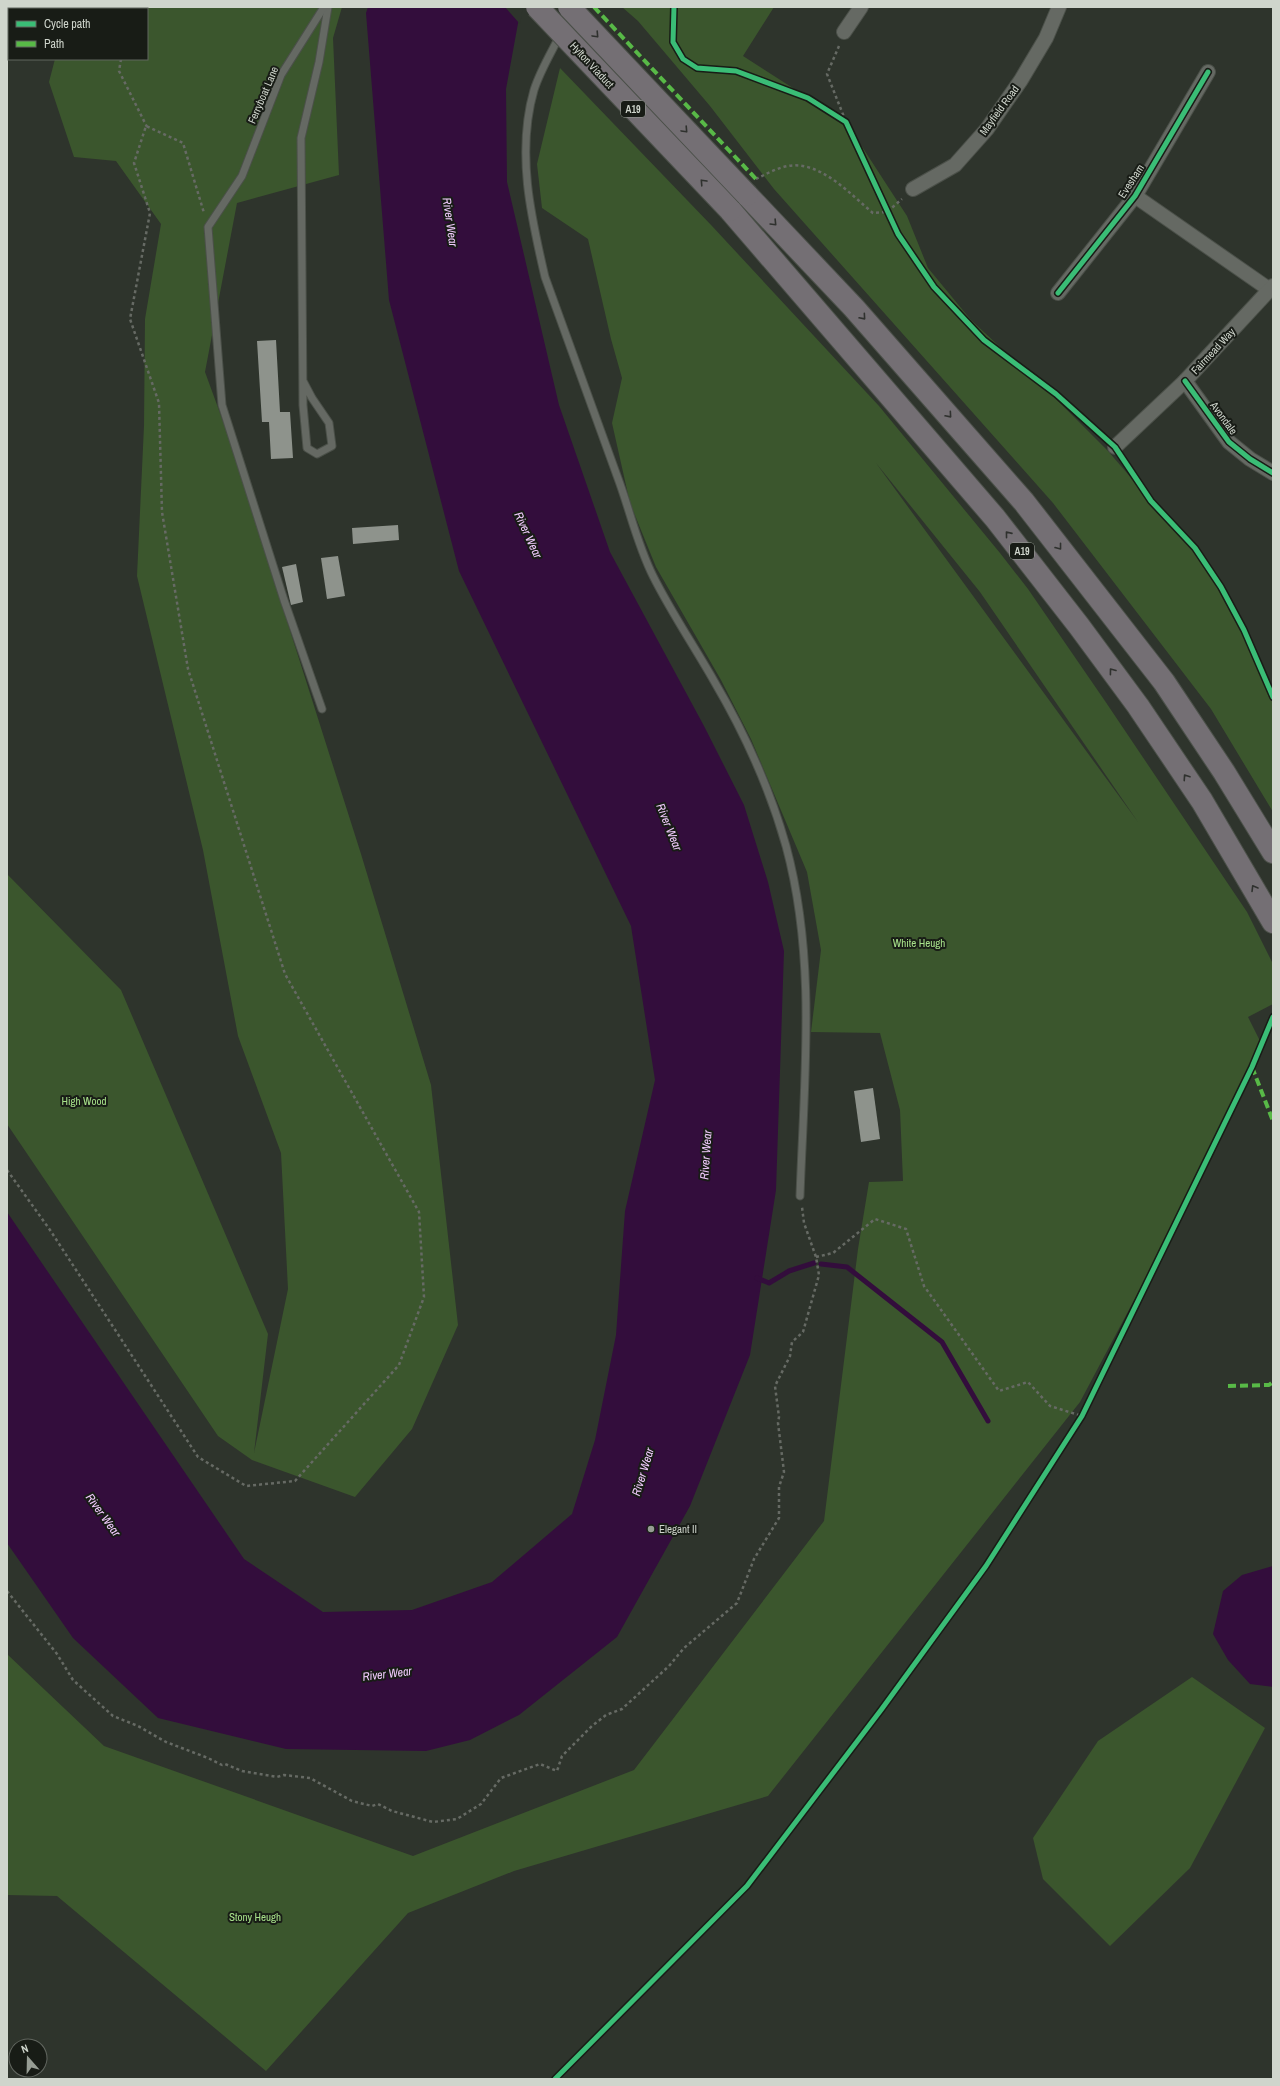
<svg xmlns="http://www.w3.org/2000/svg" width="1280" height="2086" font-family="'Archivo Narrow',sans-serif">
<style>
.green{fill:#3b562d;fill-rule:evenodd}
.water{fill:#330d3c}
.pier{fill:#2e342c}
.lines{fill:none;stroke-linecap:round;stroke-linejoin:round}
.stream{stroke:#330d3c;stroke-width:5}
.building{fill:#8e938c}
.lane-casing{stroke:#4b5049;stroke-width:9}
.street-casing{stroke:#4b5049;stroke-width:16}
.highway-casing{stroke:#4b5049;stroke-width:24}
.path{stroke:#666a64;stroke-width:2.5;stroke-dasharray:3 3;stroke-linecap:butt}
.lane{stroke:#656963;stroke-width:7}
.street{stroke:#656963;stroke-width:14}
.highway{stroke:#746f74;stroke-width:22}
.highway-bridge-casing{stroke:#4b5049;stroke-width:24;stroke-linecap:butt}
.highway-bridge{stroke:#746f74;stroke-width:22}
.quiet{stroke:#58b947;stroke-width:4;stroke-dasharray:8 4;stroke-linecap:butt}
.cycleway-casing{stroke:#181c16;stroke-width:8}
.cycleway{stroke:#3abd76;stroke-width:5}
.oneway{stroke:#2f312e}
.poi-dot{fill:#979d94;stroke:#181c16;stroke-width:1.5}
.labels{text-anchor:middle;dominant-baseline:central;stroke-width:4;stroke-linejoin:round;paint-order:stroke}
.shield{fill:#181c16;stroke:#989e95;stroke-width:1}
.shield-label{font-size:10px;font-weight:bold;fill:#cfd5cc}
.street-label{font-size:11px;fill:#cfd5cc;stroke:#181c16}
.park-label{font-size:11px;fill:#a7e18a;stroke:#181c16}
.poi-label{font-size:11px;fill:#cfd5cc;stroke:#181c16;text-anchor:start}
.water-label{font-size:12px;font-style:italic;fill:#f1cbfd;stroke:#181c16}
</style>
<rect width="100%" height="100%" fill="#2e342c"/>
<g class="green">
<polygon points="142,7 342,7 333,38 339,175 237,203 205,372 228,435 361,854 431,1085 458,1325 412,1429 355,1497 252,1460 218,1436 7,1124 7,874 121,990 268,1334 254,1453 288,1289 281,1153 238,1036 203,850 137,576 144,426 145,319 161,224 116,161 74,157 49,82 55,59 147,59 147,9 137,9"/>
<polygon points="622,7 774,7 743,56 846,122 907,216 928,268 971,320 1055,398 1108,451 1151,501 1195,548 1221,587 1244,630 1273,697 1273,812 1211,709 1053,503 774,189 710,106 638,21"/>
<path d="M560 68 712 226 879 406 1000 553 1028 589 1105 701 1247 912 1273 964V1004L1248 1017 1262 1045 1220 1132 1218 1142 1080 1402 768 1796 514 1871 408 1913 266 2071 57 1896 7 1895V1654L104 1746 413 1856 634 1770 824 1521 858 1249 869 1182 903 1181 900 1110 880 1033 811 1032 821 950 807 872 751 739 721 680 656 567 630 503 612 423 622 378 611 339 588 239 542 208 537 164ZM876 463 980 592 1138 822Z"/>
<polygon points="1192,1677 1265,1728 1190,1868 1110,1946 1043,1879 1033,1838 1098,1741"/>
</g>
<g class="water">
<polygon points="368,7 521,7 506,89 507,182 559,405 610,552 704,726 744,805 768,882 784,951 776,1190 750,1355 690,1506 617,1637 519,1715 470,1740 426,1751 286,1749 158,1718 73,1638 7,1543 7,1212 244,1559 323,1612 412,1610 492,1582 572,1514 595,1440 616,1335 625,1211 655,1080 631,926 459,571 389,300 366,13"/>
<polygon points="1273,1566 1273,1687 1250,1684 1228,1660 1213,1634 1223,1591 1242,1575"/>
</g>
<polygon class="pier" points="505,7 523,7 520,24"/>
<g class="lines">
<g class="stream">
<polyline points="821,1264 847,1267 942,1342 988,1421"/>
<polyline points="757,1278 769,1283 789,1271 814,1263"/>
</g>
</g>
<g class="building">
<polygon points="276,340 280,412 290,412 293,458 271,459 269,422 262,422 257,341"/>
<polygon points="398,525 399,540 353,544 352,528"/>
<polygon points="338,556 345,596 327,599 321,558"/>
<polygon points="296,564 303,602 291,605 282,567"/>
<polygon points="873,1088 880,1139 861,1142 854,1091"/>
</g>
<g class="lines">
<g class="lane-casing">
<g id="lane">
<path d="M560 35C551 53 540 71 534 90 516 152 531 217 545 277 570 346 595 415 620 484 631 515 638 546 653 576 671 612 694 646 714 681 744 732 770 789 786 846 817 960 804 1080 800 1196"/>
<polyline points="303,381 312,398 329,423 332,446 317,454 307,448 303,405 301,138 319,62 328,7"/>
<polyline points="322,709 284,600 222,405 208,227 242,176 281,75 324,7"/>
</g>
</g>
<g class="street-casing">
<g id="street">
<polyline points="844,32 861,7"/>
<polyline points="913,189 955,165 987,129 1021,80 1046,38 1059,7"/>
<polyline points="1135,196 1270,290"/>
<polyline points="1058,293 1135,196 1208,72"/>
<polyline points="1185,381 1229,442 1250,459 1273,473"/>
<polyline points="1115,447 1185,381 1273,286"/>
</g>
</g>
<g class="highway-casing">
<g id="highway">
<polyline points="747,195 854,308 1024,502 1164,682 1224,772 1273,852"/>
<polyline points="730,210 995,518 1079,626 1138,706 1202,801 1273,922"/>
</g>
</g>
<g class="path">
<polyline points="131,9 131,7"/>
<polyline points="839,46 827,74 846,122"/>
<polyline points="121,59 119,71 147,127"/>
<path d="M756 179C766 174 777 168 788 166 820 160 851 195 873 213L887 212 902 199"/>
<polyline points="7,1170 50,1230 198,1457 246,1486 295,1481 399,1365 424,1297 419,1212 285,974 188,669 162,512 159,403 130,319 150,213 134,163 146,126 183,143 204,213"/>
<polyline points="816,1257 833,1253 875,1219 906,1229 924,1286 999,1391 1028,1382 1050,1406 1082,1416"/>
<polyline points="7,1591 57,1654 73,1680 113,1716 138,1726 166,1742 208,1758 222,1765 225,1764 242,1771 277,1777 284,1775 310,1778 352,1801 372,1806 378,1804 392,1811 433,1822 457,1819 481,1804 501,1778 540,1764 557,1771 562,1756 592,1726 606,1715 622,1709 669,1666 684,1648 737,1603 754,1559 779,1518 779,1487 784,1472 778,1423 779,1417 775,1386 790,1356 792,1342 803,1332 819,1275 816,1257 804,1223 802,1207"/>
</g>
<use href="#lane" class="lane"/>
<use href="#street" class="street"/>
<use href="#highway" class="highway"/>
<g class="highway-bridge-casing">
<g id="highway-bridge">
<polyline points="537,7 730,210"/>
<polyline points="569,7 747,195"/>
</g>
</g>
<use href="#highway-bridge" class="highway-bridge"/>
<g class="quiet">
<polyline points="594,7 756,179"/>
<polyline points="1252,1067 1273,1121"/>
<polyline points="1228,1386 1269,1385 1273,1382"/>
</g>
<g class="cycleway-casing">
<g id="cycleway">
<polyline points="674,7 673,42 683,59 697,68 736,71 808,98 846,122 898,234 934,287 984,340 1056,394 1115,447 1151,501 1195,548 1221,587 1244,630 1273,697"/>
<polyline points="1058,293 1135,196 1208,72"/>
<polyline points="1185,381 1229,442 1250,459 1273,473"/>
<polyline points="555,2079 747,1886 881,1710 986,1566 1082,1416 1252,1067 1273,1017"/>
</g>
</g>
<use href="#cycleway" class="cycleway"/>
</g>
<defs><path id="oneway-chevron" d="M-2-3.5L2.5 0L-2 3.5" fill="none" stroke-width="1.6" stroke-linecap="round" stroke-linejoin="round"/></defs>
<g class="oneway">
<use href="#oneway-chevron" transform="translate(596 35) rotate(47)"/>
<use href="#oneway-chevron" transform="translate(685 130) rotate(47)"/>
<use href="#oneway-chevron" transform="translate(703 182) rotate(-133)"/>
<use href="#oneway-chevron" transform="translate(774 223) rotate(46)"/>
<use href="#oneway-chevron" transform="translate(863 317) rotate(49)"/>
<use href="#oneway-chevron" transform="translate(949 415) rotate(49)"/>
<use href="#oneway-chevron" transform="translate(1008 534) rotate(-129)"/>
<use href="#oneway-chevron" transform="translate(1059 547) rotate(52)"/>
<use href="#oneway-chevron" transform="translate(1112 671) rotate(-127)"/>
<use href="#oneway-chevron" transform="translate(1186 777) rotate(-124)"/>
<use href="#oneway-chevron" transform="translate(1254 888) rotate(-121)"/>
</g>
<circle class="poi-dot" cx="651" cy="1529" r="4"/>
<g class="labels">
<g class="shield">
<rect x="621" y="101" width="24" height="16" rx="3"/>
<rect x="1010" y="543" width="24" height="16" rx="3"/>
</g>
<g class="shield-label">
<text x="633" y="109">A19</text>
<text x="1022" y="551">A19</text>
</g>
<g class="street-label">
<text transform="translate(592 65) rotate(47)">Hylton Viaduct</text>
<text transform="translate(263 95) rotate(-67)">Ferryboat Lane</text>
<text transform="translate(999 110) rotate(-54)">Mayfield Road</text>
<text transform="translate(1131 181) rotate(-57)">Evesham</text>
<text transform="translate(1213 351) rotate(-47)">Fairmead Way</text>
<text transform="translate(1224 418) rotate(54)">Avondale</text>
</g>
<g class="park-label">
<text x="919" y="943">White Heugh</text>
<text x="84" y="1101">High Wood</text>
<text x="255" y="1917">Stony Heugh</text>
</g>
<g class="poi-label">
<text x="659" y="1529">Elegant II</text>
</g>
<g class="water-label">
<text transform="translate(450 222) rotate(82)">River Wear</text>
<text transform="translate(528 535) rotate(65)">River Wear</text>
<text transform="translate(669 827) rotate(68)">River Wear</text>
<text transform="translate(706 1155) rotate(-86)">River Wear</text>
<text transform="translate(643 1472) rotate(-73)">River Wear</text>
<text transform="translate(103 1515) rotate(54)">River Wear</text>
<text transform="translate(387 1674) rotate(-7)">River Wear</text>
</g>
</g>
<rect width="1280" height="2086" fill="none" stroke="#cfd5cc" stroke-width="16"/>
<rect x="8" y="8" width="140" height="52" fill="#181c16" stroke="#61665f"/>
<rect x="16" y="21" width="20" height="6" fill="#3abd76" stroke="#61665f"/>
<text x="44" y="28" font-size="12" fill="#cfd5cc">Cycle path</text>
<rect x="16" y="41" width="20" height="6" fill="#58b947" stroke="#61665f"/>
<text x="44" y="48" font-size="12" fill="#cfd5cc">Path</text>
<g transform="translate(28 2058) rotate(340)"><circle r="19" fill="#181c16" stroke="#61665f"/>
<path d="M0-3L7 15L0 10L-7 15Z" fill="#979d94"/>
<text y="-6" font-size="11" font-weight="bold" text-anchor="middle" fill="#cfd5cc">N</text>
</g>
</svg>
